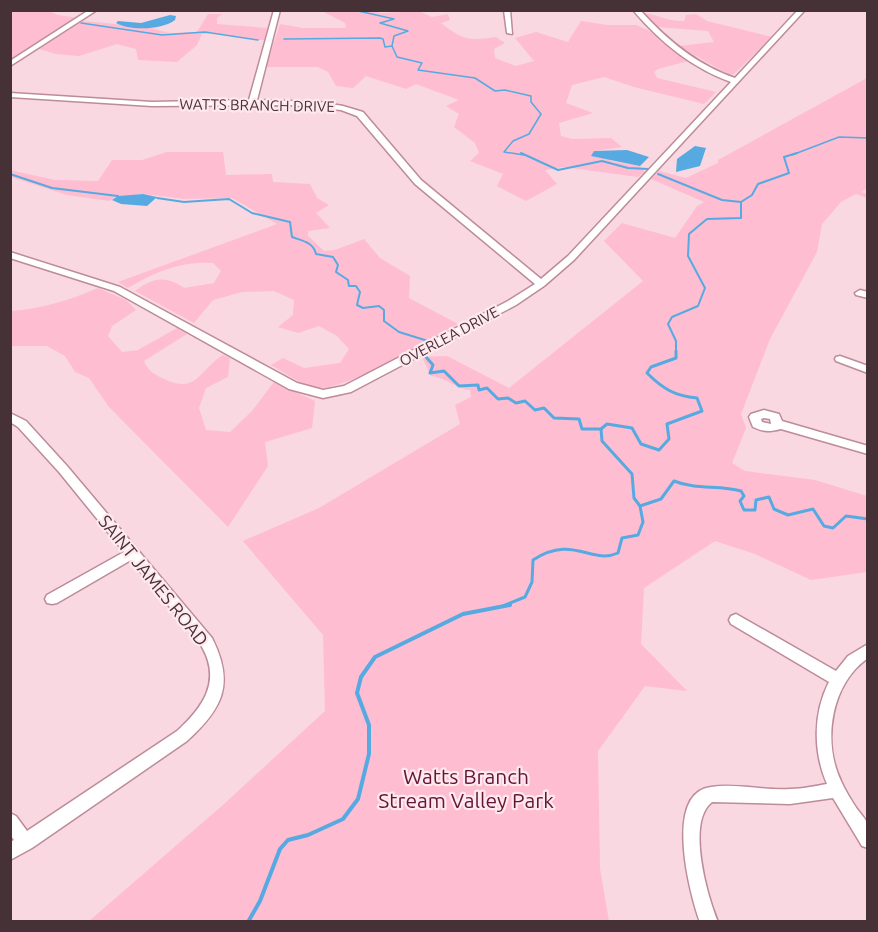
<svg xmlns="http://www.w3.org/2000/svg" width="878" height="932" font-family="Ubuntu,sans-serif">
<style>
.green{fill:#febdd0}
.water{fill:#56aae1}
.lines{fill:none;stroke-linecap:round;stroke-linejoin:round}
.stream-far3{stroke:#56aae1;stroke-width:1.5}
.stream-far2{stroke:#56aae1;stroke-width:2}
.stream-far1{stroke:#56aae1;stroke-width:3}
.stream{stroke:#56aae1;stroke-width:4}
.street-casing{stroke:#bd8b9a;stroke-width:3}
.street{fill:#fff;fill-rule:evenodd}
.labels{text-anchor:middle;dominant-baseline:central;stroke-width:4.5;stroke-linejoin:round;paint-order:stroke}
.far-street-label{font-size:15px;fill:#463137;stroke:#ffe9ee}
.street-label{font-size:18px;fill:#463137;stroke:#ffe9ee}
.near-park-label{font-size:21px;fill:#641436;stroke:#ffe9ee}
</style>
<rect width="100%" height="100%" fill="#f9d8e1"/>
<g class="green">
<path d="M365 10 381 13 419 11 432 17 448 14 450 20 441 23C463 40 468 41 496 37L505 43 494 49 495 58 516 66 534 61 515 38 536 32 568 42 581 21 607 25H636L648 30 688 61 658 69 654 72 657 78 716 92 704 104 634 87 604 77 572 85 566 103 593 113 559 123 561 136 572 139 611 138 622 147 594 151 612 161 640 166 645 172 638 177 564 167 545 170 557 184 526 201 497 186 503 174 470 161 479 153 475 143 454 127 459 114 446 106 459 100 416 84 406 89 366 76 353 88 336 86 328 72 318 67H266L280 24 303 28H346L345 23 322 11Z"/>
<polygon points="11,11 49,11 58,15 78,18 11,60"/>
<path d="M644 13C659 15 669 22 684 21L686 15 696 14 707 21 772 37 734 74 729 75 679 46 714 42 708 31 657 27Z"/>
<path d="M208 14H222L217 18V24L267 28 264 40C243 40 224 31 202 34L197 45 177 62 138 60 136 49 117 44 79 56 56 54 39 49 83 21 148 27 169 33 197 32Z"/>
<path d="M867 78V188L861 192 867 194V198L856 194 841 202 822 224 817 252 770 339 741 414 746 428 732 463 745 471 815 480 867 496V572L811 580 755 554 715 541 644 588 641 644 687 691 645 686 598 751 600 869 609 921 88 922 224 804 325 711 323 635 243 541 319 508 460 424 455 405 471 397 470 390C452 387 450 379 431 376L422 357 447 356 509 388 643 281 604 241 622 223 675 238 697 206 704 202 651 179 659 171 686 178 718 163V160Z"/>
<path d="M167 152H223L226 175 272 174 273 182 310 184 317 198 329 205 316 213 330 228 308 231V236L324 251 335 250 364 239 380 258 410 276 409 298 458 324C430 339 339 396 312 387 298 383 284 372 271 365L283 358 304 368 340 363 349 349 337 336 319 326 298 333 278 327 293 315 294 300 274 291 242 292 213 300 194 323 135 291C153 278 165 275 184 288L214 283 221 271 213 263C181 261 155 272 128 288L118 282 277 224 232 198 184 199 143 194 118 196 109 201 67 195 11 177 10 170 55 180 98 181 112 160H142Z"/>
<path d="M98 288 126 300 136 310 112 326 108 336 122 352 138 350 177 328 187 334 144 361C148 371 154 374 164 379 197 395 200 369 223 355L230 358 228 377 206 388 199 408 206 430 230 432 252 411 274 382 315 401 312 428 265 442 268 466 228 527 109 407 89 378 75 372 65 356 47 346H11V311C41 309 70 300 98 288Z"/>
</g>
<g class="water">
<path d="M170 15 176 16 175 20C162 30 130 31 116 23L118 21 141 23Z"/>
<polygon points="695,146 706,148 700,166 676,172 677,159"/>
<polygon points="627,150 649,157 640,166 591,156 594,151"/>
<polygon points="143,194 157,197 147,206 121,204 112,200 118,196"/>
</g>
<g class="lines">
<g class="stream-far3">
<polyline points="354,10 394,19 380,23 408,31 394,36 392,46 397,57 422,63 418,70 475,78 495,91 505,90 531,96 531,102 541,114 529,134 513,141 504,152 524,155"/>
<polyline points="81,23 162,35 205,32 258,40"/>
<polyline points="284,39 380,38 383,39 385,47 392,46"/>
<polyline points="792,155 839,137 868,138"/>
</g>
<g class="stream-far2">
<polyline points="521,153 558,170 602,161 628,168 648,169"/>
<polyline points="10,174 52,188 118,196"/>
<polyline points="658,174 722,200 741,202"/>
<path d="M157 198 184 202 229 199 252 213 290 222 292 237C303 241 313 242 316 254L333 257 338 265 336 272 348 280 349 286H356L360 292 357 305 363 308 379 306 384 310V321L399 332 428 341"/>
<polyline points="676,352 676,341 668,324 672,317 698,306 705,288 688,256 689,234 707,219 741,218 741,202 752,195 758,184 789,173 784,157 797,153"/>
</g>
<g class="stream-far1">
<polyline points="426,357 433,365 430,373 444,371 459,386 478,385 479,390 487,388 498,399 508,398 516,403 525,401 535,410 544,408 554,418 579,419 582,429 601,429"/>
<path d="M640 506 661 499 674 481C696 490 718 485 741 491L744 496 740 501 744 510H755L756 500 769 497 774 509 788 515 813 509 824 526 833 528 846 516 868 519"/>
<path d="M503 606 525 597 532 582 533 560C573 534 591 565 618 553L622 538 638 535 643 522 640 506 634 498 632 474 602 441 601 429 607 424 632 428 641 444 659 450 669 439 667 424 702 411 697 398C675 396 663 389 647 373L651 367 676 358V351"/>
</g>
<polyline class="stream" points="248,922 260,901 280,849 288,840 308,835 343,819 358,799 369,754 369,725 357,693 361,677 375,657 463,614 510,605"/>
<g class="street-casing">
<g id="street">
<polygon points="89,10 97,10 10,66 10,61"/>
<path d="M274 10H280L257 100 319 102 343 106 363 112 421 180 541 279 568 256 731 82C692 68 660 42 633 10H640C667 40 697 65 735 78L798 10H805L574 260 544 286 516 305 351 392 323 398 289 389 114 291 10 258V252L120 287 297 383 323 390 344 386 508 301 535 284 415 184 357 116 341 110 291 105 152 106 10 97V93L152 102 249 100Z"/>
<polygon points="504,10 510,10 512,34 507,33"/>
<polygon points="860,290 868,292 868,298 856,295 855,293"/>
<polygon points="840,356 868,366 868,373 836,361 835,359 836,357"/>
<path d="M764 410 779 414 782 421 868 446V454L781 429C769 432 764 432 753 427L749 417 751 414ZM764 418 770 419 771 424 762 422 761 419Z"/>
<path d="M10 413 26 421 67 466 212 638C235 684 223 708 187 741L32 848 10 860V842L14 840 10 835V813L16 816 27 831 177 731C202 708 222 682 202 647 196 636 186 627 179 618 163 599 147 579 131 560L57 603 52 604 47 603 45 599 47 595 124 552 59 472 18 427 10 422Z"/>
<path d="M736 614 836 671 848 656 868 644V658C831 684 822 741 841 781 845 790 851 800 857 809 860 813 866 819 867 824 869 831 868 841 868 848L862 846 833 798 790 804 712 802C686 822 707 895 718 922H700C690 895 663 793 711 787 736 783 764 791 790 789 802 789 815 786 827 784 813 752 813 713 829 682L731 624 729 620 731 616Z"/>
</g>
</g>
<use href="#street" class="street"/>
</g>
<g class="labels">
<g class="far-street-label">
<text transform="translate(257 105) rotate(1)">WATTS BRANCH DRIVE</text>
<text transform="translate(449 336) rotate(-28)">OVERLEA DRIVE</text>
</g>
<g class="street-label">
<text transform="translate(154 580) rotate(51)">SAINT JAMES ROAD</text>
</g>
<g class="near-park-label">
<text x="466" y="776">Watts Branch<tspan x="466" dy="24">Stream Valley Park</tspan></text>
</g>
</g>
<rect width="878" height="932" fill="none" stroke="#463137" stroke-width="24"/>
</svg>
